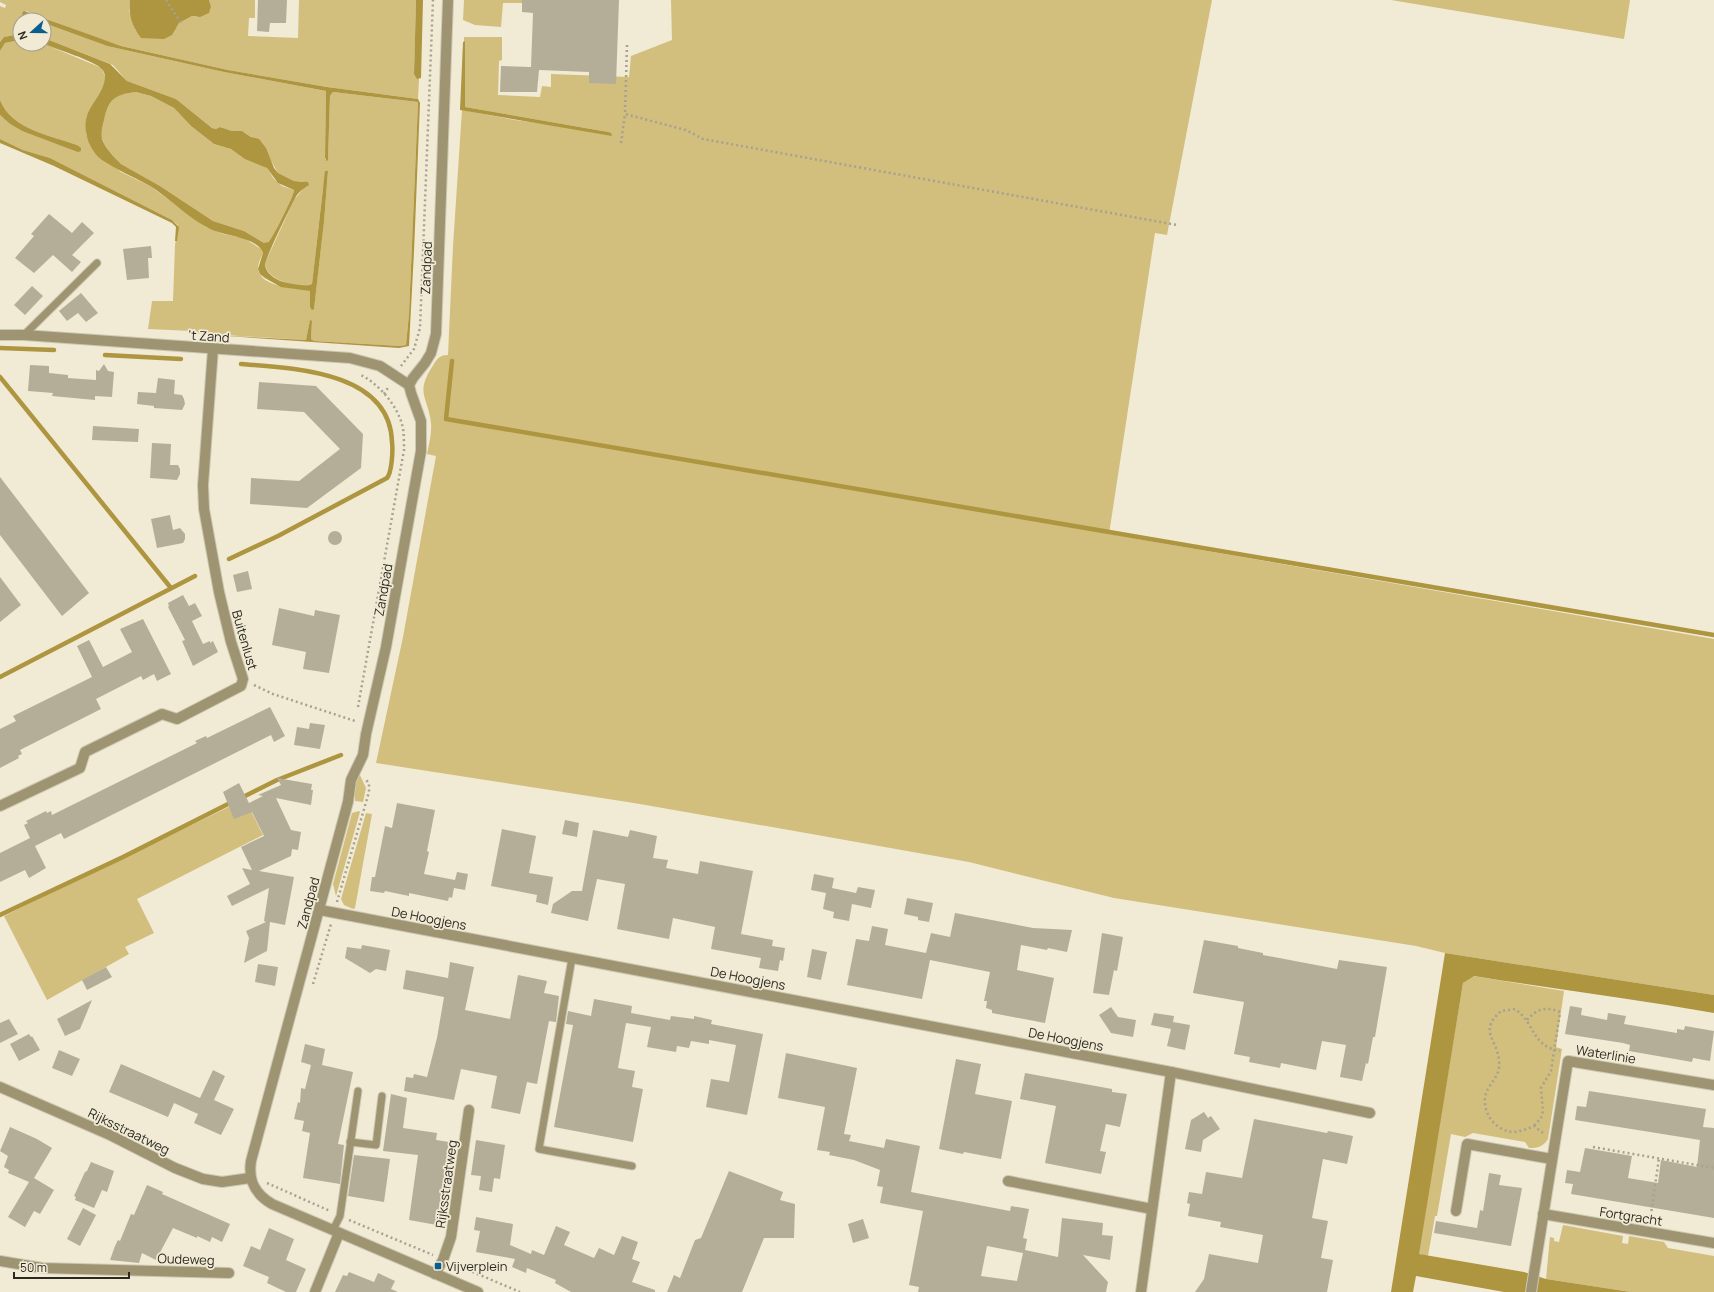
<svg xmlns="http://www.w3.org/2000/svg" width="1714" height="1292" font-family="Manrope,sans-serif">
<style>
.green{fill:#d2be7d}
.water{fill:#ae9540;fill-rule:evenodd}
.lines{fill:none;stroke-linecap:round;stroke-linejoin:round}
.stream{stroke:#ae9540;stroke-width:4.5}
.building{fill:#b4ae99;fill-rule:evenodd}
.service-casing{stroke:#cdc8b4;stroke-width:9}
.minor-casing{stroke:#cdc8b4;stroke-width:12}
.tertiary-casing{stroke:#cdc8b4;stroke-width:12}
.path{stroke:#a6a190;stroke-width:2.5;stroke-dasharray:2 3;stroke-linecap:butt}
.service{stroke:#9f9472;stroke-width:7}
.minor{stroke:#9f9472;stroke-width:10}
.tertiary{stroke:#9f9472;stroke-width:10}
.poi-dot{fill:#0a5d8f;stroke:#f1ebd5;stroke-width:1.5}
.labels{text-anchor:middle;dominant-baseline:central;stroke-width:3.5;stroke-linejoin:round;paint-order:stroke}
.street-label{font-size:13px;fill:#2b2820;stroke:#f1ebd5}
.poi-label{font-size:13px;fill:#2b2820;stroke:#f1ebd5;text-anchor:start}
</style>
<rect width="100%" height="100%" fill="#f1ebd5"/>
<g class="green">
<polygon points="0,0 130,0 129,11 136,31 176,28 179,23 192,16 197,17 211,6 209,0 255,0 255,18 249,18 248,36 298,38 299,0 416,0 414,74 419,79 418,99 327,87 228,70 121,46 91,36 26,11 23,15 36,20 20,20 20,34 4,37 0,42 0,6 5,8 6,5 0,2"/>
<polygon points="464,0 523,0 522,3 503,3 501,27 475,25 463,20"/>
<path d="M671 0H1212L1167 235 1155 233 1109 534 1714 639V995L1445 953 1416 946 1114 898 969 862 789 830 634 803 376 763 403 637 436 456 427 454C429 444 432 433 431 423 428 396 415 394 432 367 437 359 439 355 448 355L453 246 462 110 515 120 608 132 465 107 464 37H502V60L499 61 498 95 540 97 542 86 551 87V74L629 77 631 56 672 40Z"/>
<polygon points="1391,0 1630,0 1624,39"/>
<path d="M44 23 107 46 224 72 326 91 325 160 328 159 330 96 333 92 418 102 409 314 406 345 400 346 314 341 311 339 312 321H310L306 340 193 333 192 331 148 329 152 301H173L175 245 178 225 172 220 50 158 23 150 0 139V115L10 124 22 131 67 147 77 145C50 135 12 130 0 100V51L5 43 20 40V44H44L102 68 105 77V83L87 116 86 134 92 148 121 172 150 186 206 227 223 234 244 238 261 249 263 253C261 258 258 263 258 268 260 289 298 287 310 291V307L314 308 324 222 328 172V171L323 188 312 284C299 289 265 280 265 263L294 200 303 189V181H294L278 173 270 159 253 138 242 131H232L220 127 216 129 212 128 176 99 127 81 113 65 44 38Z"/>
<path d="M136 92 151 96 174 108 191 126 214 144 231 149 267 168 274 179 282 186 294 190C295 195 273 237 269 243H264L244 231 213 221 160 186 121 164C114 157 105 148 102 138 99 125 105 103 118 96 123 93 130 93 136 92Z"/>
<polygon points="359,773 366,788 363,802 355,801 355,780"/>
<polygon points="245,799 263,835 137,899 154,933 125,947 129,954 47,1000 4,916"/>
<polygon points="359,811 360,812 336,896 333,884 352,813"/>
<polygon points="366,813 372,814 355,908 353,909 344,905 341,899"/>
<path d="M1473 976 1564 991 1556 1047 1562 1049 1548 1139C1543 1147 1538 1148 1529 1148L1525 1142 1473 1133 1465 1137 1451 1134 1437 1216H1435L1428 1256 1418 1254 1463 983Z"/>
<polygon points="1563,1225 1623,1236 1622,1243 1628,1244 1629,1236 1664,1242 1668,1248 1714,1256 1714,1292 1631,1292 1546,1279 1550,1237 1554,1238 1554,1241 1559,1242"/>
</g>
<g class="water">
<path d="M130 0H209L211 6 209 13 200 17 192 16 179 23 172 35 164 39 141 38C132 26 128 14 130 0Z"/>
<polygon points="416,0 423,0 421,78 417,79 414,74"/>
<polygon points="24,11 121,46 228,70 327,87 418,99 420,103 414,252 409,346 399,348 211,335 306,340 310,320 312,321 311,339 314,341 400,346 406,345 409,314 418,102 333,92 330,96 328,160 326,161 325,157 326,91 224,72 107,46 44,23 44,20 36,20 23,15 22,13"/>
<polygon points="20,34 20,40 5,43 0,51 0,42 4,37"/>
<path d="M44 38 110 64 127 81 176 99 212 128 216 129 220 127 232 131H242L251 137 259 139 266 148 274 168 278 173 294 181 308 182 309 185C304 188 300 191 297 195 293 201 264 261 265 265 266 275 280 282 288 283 295 284 306 287 312 284L325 171H328L324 222 314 309 312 310 310 307V291L281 287 265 278 260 274 258 269 263 253C258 238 228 236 215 231 192 222 171 199 150 186 134 177 117 170 102 160 96 156 92 149 89 143 86 135 84 125 87 116 90 104 113 82 102 69 95 61 56 49 44 44ZM136 92 151 96 174 108 191 126 214 144 231 149 245 159 267 168 278 183 294 190C295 194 273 237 269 242L264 243 244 231 213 221 160 186 121 164C114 157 105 148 102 139 101 132 102 126 104 120 108 99 116 94 136 92Z"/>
<polygon points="465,41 465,107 608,132 611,133 612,136 460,110 463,42"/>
<path d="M0 100C12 130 50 135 77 145L81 148V151L78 152 22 131 10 124 0 115Z"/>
<polygon points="0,139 23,150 50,158 172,220 179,227 177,241 175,241 176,227 172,223 54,166 0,143"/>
<path d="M1445 953 1714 995V1013C1634 999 1554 989 1474 976L1463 983 1419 1254 1524 1272 1546 1279 1631 1292H1504L1416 1276 1413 1292H1391Z"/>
</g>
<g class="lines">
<g class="stream">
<polyline points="0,348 54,350"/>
<polyline points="105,355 181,359"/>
<polyline points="452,361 446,419 1714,635"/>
<polyline points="0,377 171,588"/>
<path d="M229 559 278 536 387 478C392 472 393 450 392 442 390 371 293 368 241 364"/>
<polyline points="0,677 195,576"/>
<polyline points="241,798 277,780 341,755"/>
<polyline points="0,915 123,857 232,802"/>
</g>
</g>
<g class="building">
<polygon points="258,0 287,0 286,23 270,23 269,32 257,31"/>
<polygon points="522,0 619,0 616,84 589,83 589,72 539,70 537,92 500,92 501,66 531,67 533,13 522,12"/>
<polygon points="49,214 72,233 82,222 94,233 72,255 81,262 72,272 53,255 34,273 15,258 34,236 31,234"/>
<polygon points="151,246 152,258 148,258 149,278 127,280 123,249"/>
<polygon points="32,286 43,296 25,315 14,305"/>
<polygon points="81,293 98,313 86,322 78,313 67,321 59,311"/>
<polygon points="104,364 108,371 114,372 112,397 95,396 95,400 52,396 53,393 28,391 30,365 49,366 49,373 68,375 68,378 96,380 96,370 99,371"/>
<polygon points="158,378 175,380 174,394 182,395 184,399 185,404 182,410 154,408 154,406 137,404 138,392 156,393"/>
<polygon points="259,382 316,386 363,434 361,468 307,508 250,504 251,478 299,481 340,449 304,412 257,409"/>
<polygon points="93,426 139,429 138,442 92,440"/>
<polygon points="152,443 171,444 170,465 178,465 180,469 180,474 177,480 150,478"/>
<polygon points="0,477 89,593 62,616 0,535"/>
<polygon points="170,515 173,530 180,528 185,534 185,539 183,543 157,548 151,519"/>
<circle cx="335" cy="538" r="7"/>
<polygon points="248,571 252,589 237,592 233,575"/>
<polygon points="0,577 21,605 0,622"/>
<polygon points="183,595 189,606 195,603 202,616 192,621 203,644 210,641 210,643 213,641 218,652 193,666 182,641 185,640 168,607 169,606 168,603"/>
<polygon points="279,608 314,616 315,610 340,615 329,673 303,669 306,652 272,645"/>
<polygon points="143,619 171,674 157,681 154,674 143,680 141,676 96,699 101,709 20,750 22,754 18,756 19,758 0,768 0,729 16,721 13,716 92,677 77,646 89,640 103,667 132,652 120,629"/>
<polygon points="270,707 285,736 274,742 271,735 64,839 61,833 35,846 46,868 29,878 25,870 0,882 0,853 30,838 24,825 28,823 26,821 46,811 47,813 51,811 52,815 197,743 195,741 206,736 207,738"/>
<polygon points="310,723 325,725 320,749 294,745 297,727 309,729"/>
<polygon points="277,778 312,784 311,790 313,790 311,805 276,798 291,830 301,832 298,850 292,849 291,856 259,871 294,877 285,925 270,922 267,951 244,963 249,938 246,931 266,922 264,921 269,888 232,906 227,896 250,884 242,868 252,870 241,847 264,836 252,812 234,819 223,792 239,783 249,803 263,796 258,795 281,785"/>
<polygon points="397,803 435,810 427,851 429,852 424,874 455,880 457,872 468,874 465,890 454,888 452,898 449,897 448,901 409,893 409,896 385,891 384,893 370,891 372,877 375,877 385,826 392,828"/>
<polygon points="565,820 579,823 577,837 562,834"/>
<polygon points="502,829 536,836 529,873 553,877 548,905 536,902 537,895 491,886"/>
<polygon points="593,830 628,837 630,830 657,836 653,858 668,860 666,868 698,874 700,861 753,871 741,934 773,940 772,946 785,948 783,961 780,960 778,971 759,968 761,958 711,949 715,927 673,918 669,939 617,929 625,884 597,879 588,921 551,913 553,904 572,891 582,891"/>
<polygon points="814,874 834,878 832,888 856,893 858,887 875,890 871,908 852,904 849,921 833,918 834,912 823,909 826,893 811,890"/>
<polygon points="907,898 933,903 929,922 918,920 918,917 904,914"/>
<polygon points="955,913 1033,928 1072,930 1067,952 1048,948 1047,950 1021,945 1017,970 1054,978 1045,1023 992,1013 992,1010 986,1008 987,1001 984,1001 990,972 930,960 922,999 847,985 856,939 869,941 872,926 888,929 885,945 926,953 931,933 950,937"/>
<polygon points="1102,933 1123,937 1117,971 1114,970 1109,995 1093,993"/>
<polygon points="1204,940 1238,946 1238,948 1263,953 1263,955 1337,969 1339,960 1387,967 1375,1037 1373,1037 1368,1064 1366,1063 1362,1081 1340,1077 1346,1045 1322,1041 1316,1070 1281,1063 1280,1068 1249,1062 1250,1057 1234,1054 1244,1002 1193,993"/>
<polygon points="362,945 390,950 386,971 376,969 370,973 345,958 347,947 361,949"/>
<polygon points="812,949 827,952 821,980 807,977"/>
<polygon points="450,962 474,967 465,1010 510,1019 518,975 547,981 544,993 559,996 556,1022 549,1021 537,1084 527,1082 520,1114 491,1108 497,1076 461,1069 454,1100 404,1091 406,1077 413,1078 414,1074 427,1077 437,1038 444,997 403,989 406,970 448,978"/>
<polygon points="258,964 278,967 275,986 255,982"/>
<polygon points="106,967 112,977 87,990 82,980"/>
<polygon points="594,999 632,1006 631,1013 670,1020 671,1016 694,1019 694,1016 712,1020 711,1024 763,1034 747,1115 706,1107 711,1079 729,1082 736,1045 709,1040 709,1044 691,1041 689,1048 677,1046 676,1052 647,1047 651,1027 626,1023 618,1068 635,1071 632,1087 643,1089 633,1142 554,1127 573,1025 566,1024 568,1011 591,1016"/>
<polygon points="92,1000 80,1029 65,1036 57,1019"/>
<polygon points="1570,1006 1582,1008 1581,1015 1607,1020 1608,1013 1626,1016 1624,1024 1677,1033 1677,1029 1684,1030 1685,1026 1714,1031 1710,1061 1693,1058 1692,1062 1629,1051 1630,1045 1623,1043 1565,1034"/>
<polygon points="1111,1007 1118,1017 1136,1020 1133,1037 1111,1033 1099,1015"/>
<polygon points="1154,1013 1174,1016 1173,1022 1190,1025 1185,1050 1167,1046 1171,1029 1151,1025"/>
<polygon points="9,1019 18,1034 0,1043 0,1023"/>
<polygon points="29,1034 31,1037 32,1036 40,1050 19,1061 10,1044"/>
<polygon points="305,1044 325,1049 322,1065 353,1072 338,1144 344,1145 340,1184 303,1178 310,1133 302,1131 304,1121 294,1119 298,1102 300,1103 301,1088 305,1089 311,1065 301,1062"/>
<polygon points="59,1050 80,1059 72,1076 52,1068"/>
<path d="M786 1053 857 1068 844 1134 851 1135 849 1141 884 1148 886 1139 920 1146 911 1192 1010 1211 1011 1206 1029 1209 1023 1238 1027 1239 1025 1250 1058 1257 1062 1218 1103 1223 1102 1235 1113 1236 1110 1260 1083 1255 1108 1282 1106 1292H918L919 1287 909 1285 923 1211 880 1203 883 1187 877 1186 880 1170 854 1160 829 1155 830 1152 817 1150 825 1107 778 1098ZM987 1246 1023 1253 1017 1281 981 1276Z"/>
<polygon points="956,1059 981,1064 975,1094 1012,1101 1001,1159 964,1152 963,1154 939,1149"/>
<polygon points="121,1064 200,1098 213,1070 225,1076 214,1100 234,1109 221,1135 194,1123 198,1114 174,1103 168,1117 109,1092"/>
<polygon points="1025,1073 1112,1089 1112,1092 1127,1094 1120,1127 1106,1124 1100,1151 1106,1152 1101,1174 1045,1163 1056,1106 1020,1099"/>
<polygon points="1589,1091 1706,1109 1703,1127 1714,1128 1714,1218 1571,1194 1573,1184 1565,1183 1567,1170 1580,1172 1585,1148 1632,1156 1628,1178 1658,1183 1661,1160 1697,1167 1700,1140 1575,1120 1577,1106 1586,1107"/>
<polygon points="391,1094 407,1098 403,1128 437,1133 436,1140 449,1142 437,1225 409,1220 418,1155 383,1151"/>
<polygon points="1204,1112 1208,1118 1211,1116 1220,1129 1203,1140 1201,1152 1185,1149 1191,1120"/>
<polygon points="1254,1119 1327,1133 1328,1131 1353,1136 1347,1164 1323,1159 1312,1218 1328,1221 1321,1258 1333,1260 1327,1292 1195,1292 1204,1279 1209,1254 1258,1263 1263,1235 1220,1227 1221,1222 1188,1216 1190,1204 1187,1203 1189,1192 1202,1194 1206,1172 1242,1178"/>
<polygon points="10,1127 37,1139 52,1148 34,1178 54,1190 40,1214 34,1211 25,1227 8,1217 29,1182 8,1173 9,1170 4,1167 8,1156 0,1151"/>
<polygon points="476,1140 505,1145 500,1179 494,1178 492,1192 479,1190 481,1176 471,1175"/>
<polygon points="354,1155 390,1159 384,1202 348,1196"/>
<polygon points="91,1162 114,1171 107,1192 102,1190 94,1208 75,1200 76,1197 74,1196 85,1172 87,1171"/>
<polygon points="729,1171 783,1192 780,1200 795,1204 794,1238 764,1238 742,1292 667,1292 674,1275 680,1278 695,1240 701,1238"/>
<polygon points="1489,1173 1501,1175 1499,1185 1522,1188 1511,1246 1434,1233 1436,1221 1477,1228 1480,1210 1483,1211"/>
<polygon points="147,1185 163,1192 162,1194 230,1224 222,1242 212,1237 210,1242 197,1236 197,1238 173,1228 156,1260 142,1253 139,1263 110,1260 115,1246 118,1240 120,1241 131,1214 134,1215"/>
<polygon points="83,1208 96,1215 80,1246 67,1239"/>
<polygon points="476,1217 513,1224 510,1245 531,1254 532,1250 544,1255 556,1226 570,1232 564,1245 594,1258 599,1248 614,1255 622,1236 638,1242 632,1259 640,1262 632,1282 655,1290 655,1292 571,1292 555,1283 556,1280 527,1268 526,1273 512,1267 515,1259 476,1252 480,1231 474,1230"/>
<polygon points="863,1219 869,1238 853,1243 848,1224"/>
<polygon points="269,1228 294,1239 286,1260 306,1269 296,1292 286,1292 267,1283 269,1277 243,1266 251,1246 260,1250"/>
<polygon points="349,1272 374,1282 378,1273 395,1281 391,1289 398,1292 335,1292 343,1275 347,1276"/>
</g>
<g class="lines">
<g class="service-casing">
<g id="service">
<polyline points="24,335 97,263"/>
<polyline points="572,958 539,1149 632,1166"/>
<polyline points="350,1142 376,1145 382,1096"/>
<polyline points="333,1230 340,1216 358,1091"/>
</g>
</g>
<g class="minor-casing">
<g id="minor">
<polyline points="0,335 24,335 350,358 380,366 409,385"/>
<polyline points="0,806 80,768 85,752 162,714 177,719 237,688 241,686 243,679 231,642 219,592 204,509 203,485 213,349"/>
<polyline points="320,910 1171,1072 1141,1292"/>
<polyline points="1171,1072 1370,1113"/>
<polyline points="1008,1181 1152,1209"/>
<polyline points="1456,1211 1467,1144 1552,1159"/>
<polyline points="1543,1214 1714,1243"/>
<polyline points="0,1261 42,1268 229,1273"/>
<polyline points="435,1274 443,1260 451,1237 469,1110"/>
<polyline points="315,1292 339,1233"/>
<polyline points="1531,1292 1568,1061 1714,1085"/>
</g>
</g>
<g class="tertiary-casing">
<g id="tertiary">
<path d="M448 0 436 334 431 353 425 363 413 378 409 385 411 393 421 421V451L386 647 366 734 363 755 351 780 348 802 251 1161C248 1181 255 1194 272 1204L478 1292"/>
<polyline points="0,1087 110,1135 175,1168 203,1179 222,1182 250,1178"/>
</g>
</g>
<g class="path">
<polyline points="166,0 181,23"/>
<polyline points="627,45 625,114 686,130 703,139 1177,225"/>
<polyline points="621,143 625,114"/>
<polyline points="401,366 414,349 420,328 433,0"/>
<polyline points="384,394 389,386"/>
<polyline points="254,685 273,694 355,721"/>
<path d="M358 707 404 450C404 443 404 435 403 428 398 406 380 385 361 375"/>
<polyline points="337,902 369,792 369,784 365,778"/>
<polyline points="313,984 331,924"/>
<path d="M1527 1020C1537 1009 1545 1006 1560 1012L1551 1071 1541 1088 1543 1111 1541 1118 1534 1126"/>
<path d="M1543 1133 1534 1126C1527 1129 1520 1132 1513 1132 1496 1131 1483 1114 1485 1097 1487 1084 1501 1078 1499 1061 1497 1038 1478 1032 1501 1011L1515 1009C1536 1024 1531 1046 1560 1051"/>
<polyline points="1593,1147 1714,1168"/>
<polyline points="267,1183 330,1211"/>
<polyline points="349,1220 433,1255"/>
<polyline points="1650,1221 1659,1158"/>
<polyline points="454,1264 520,1292"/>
</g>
<use href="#service" class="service"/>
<use href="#minor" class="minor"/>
<use href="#tertiary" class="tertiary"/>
</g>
<rect class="poi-dot" x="434" y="1262" width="8" height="8" rx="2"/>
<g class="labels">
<g class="street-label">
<text transform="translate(426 268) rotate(-88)">Zandpad</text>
<text transform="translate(209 336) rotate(4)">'t Zand</text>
<text transform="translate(383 590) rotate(-80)">Zandpad</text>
<text transform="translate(245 640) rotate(74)">Buitenlust</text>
<text transform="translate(308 903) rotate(-75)">Zandpad</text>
<text transform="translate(429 918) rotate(11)">De Hoogjens</text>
<text transform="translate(748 978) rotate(11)">De Hoogjens</text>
<text transform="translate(1066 1039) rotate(11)">De Hoogjens</text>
<text transform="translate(1606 1054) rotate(9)">Waterlinie</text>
<text transform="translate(129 1131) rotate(26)">Rijksstraatweg</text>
<text transform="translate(446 1184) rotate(-82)">Rijksstraatweg</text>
<text transform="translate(1631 1216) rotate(9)">Fortgracht</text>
<text transform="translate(186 1259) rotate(2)">Oudeweg</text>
</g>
<g class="poi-label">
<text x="446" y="1266">Vijverplein</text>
</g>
</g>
<g transform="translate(32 32) rotate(249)"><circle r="19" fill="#f1ebd5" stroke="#a29d8d"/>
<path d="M0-3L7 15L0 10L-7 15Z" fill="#0a5d8f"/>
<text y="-6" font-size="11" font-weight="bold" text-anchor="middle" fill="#2b2820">N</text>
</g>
<path d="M14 1272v6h115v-6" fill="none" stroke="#2b2820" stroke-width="2"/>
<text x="20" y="1272" font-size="12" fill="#2b2820" stroke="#f1ebd5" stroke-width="3" paint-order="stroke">50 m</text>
</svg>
